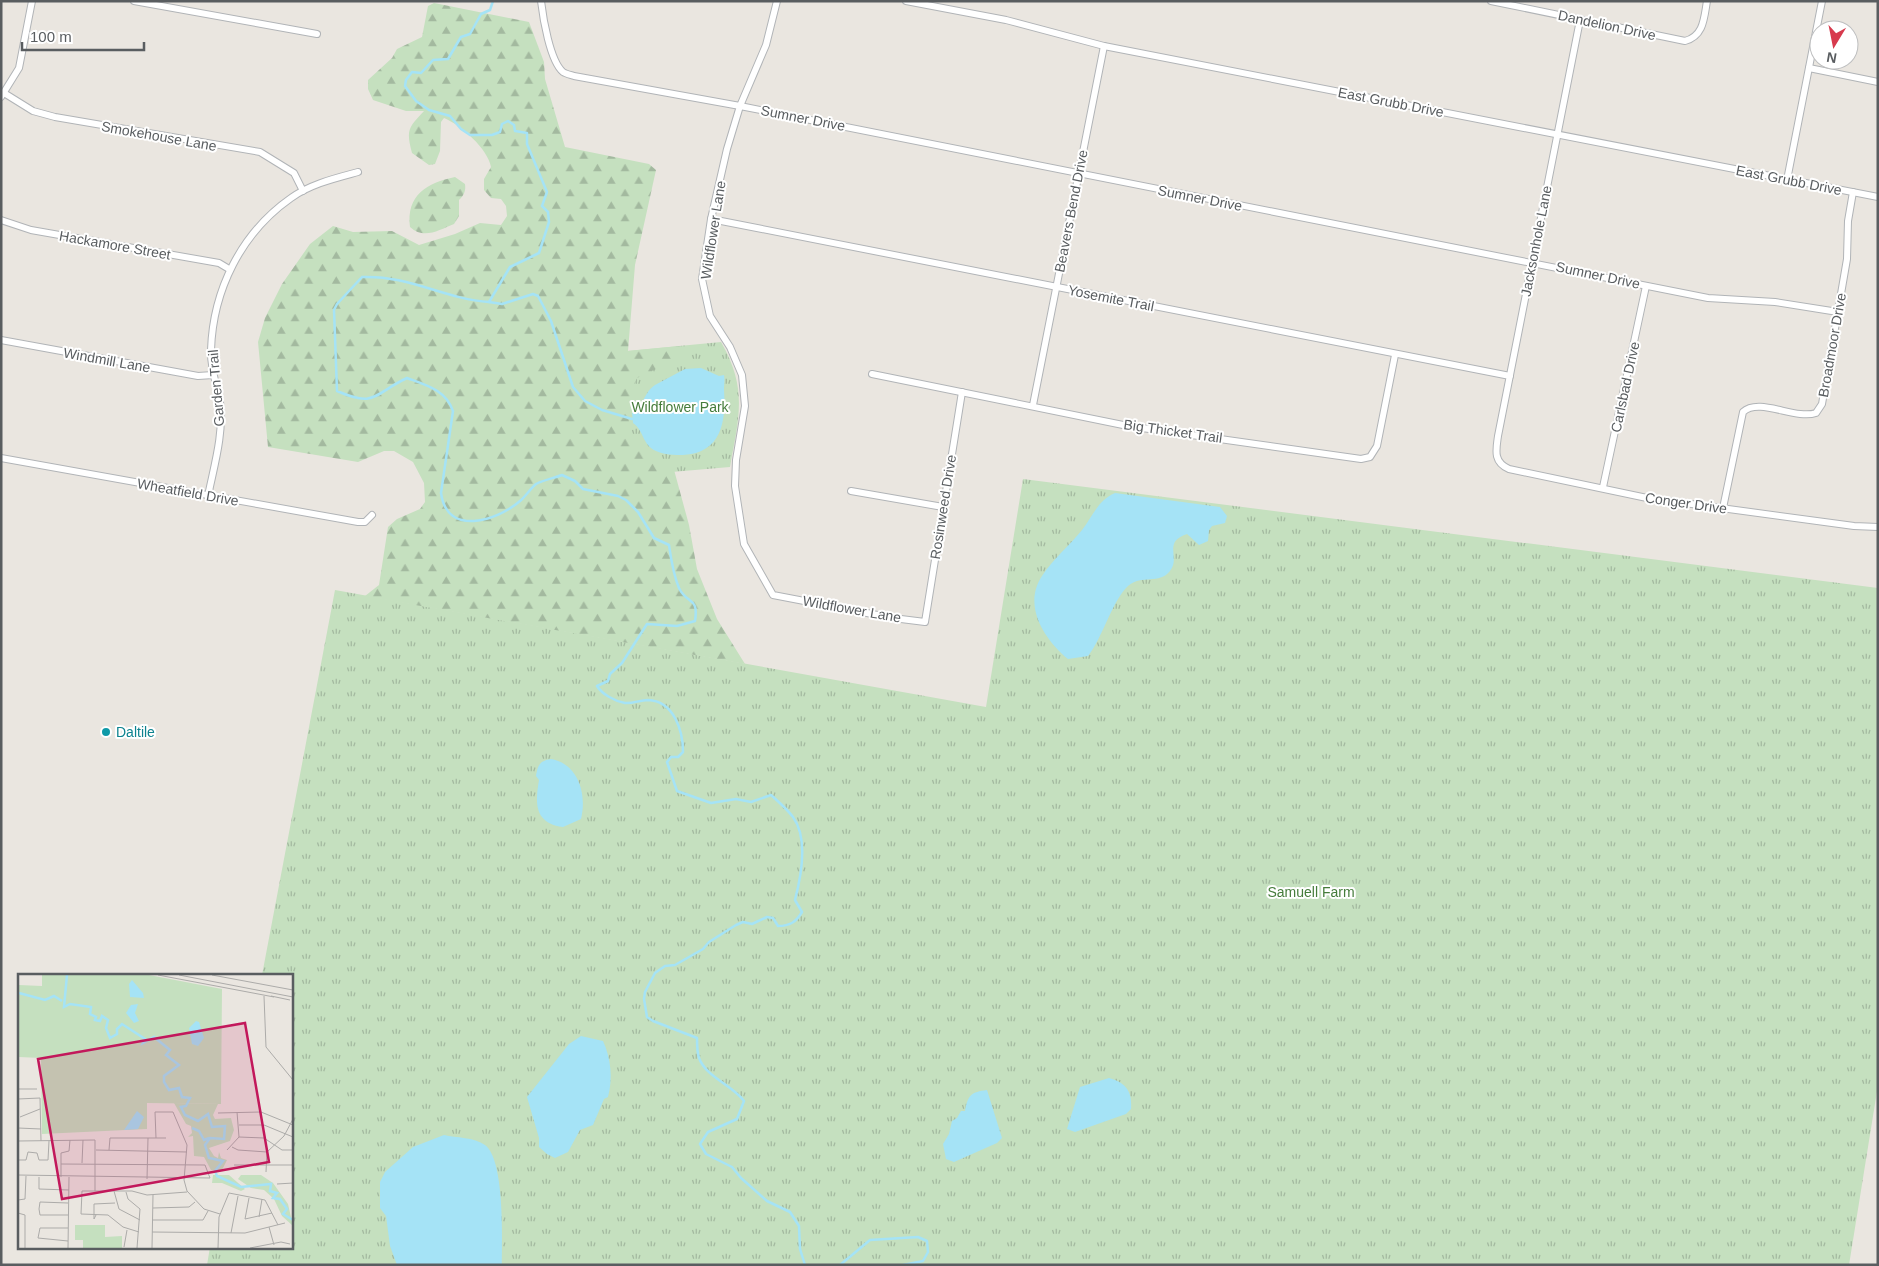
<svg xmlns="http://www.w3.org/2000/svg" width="1879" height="1266" font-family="Arial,sans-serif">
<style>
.grass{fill:url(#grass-tufts)}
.forest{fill:url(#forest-firs)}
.water{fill:#a5e3f6}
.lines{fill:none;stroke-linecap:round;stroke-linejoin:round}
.stream{stroke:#a5e3f6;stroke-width:2.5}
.minor-casing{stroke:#b1b4b7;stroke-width:8}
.minor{stroke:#fff;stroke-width:6}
.culture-dot{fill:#0f9aa8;stroke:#fff;stroke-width:2}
.labels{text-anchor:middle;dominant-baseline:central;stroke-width:4;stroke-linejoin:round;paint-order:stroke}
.street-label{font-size:14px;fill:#595d60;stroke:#fff}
.park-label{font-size:14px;fill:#457c3b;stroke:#fff}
.culture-label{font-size:14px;fill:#0d838f;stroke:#fff;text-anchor:start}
.inset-river{fill:none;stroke:#a5e3f6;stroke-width:2.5}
.inset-road{fill:none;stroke:#acaba9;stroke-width:1}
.view{fill:#c2185b;fill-opacity:0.15;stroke:#c2185b;stroke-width:2.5}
.inset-edge{fill:none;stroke:#595d60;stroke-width:2.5}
</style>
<defs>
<pattern id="grass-tufts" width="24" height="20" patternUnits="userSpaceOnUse" patternTransform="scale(1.25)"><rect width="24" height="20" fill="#c5e0bf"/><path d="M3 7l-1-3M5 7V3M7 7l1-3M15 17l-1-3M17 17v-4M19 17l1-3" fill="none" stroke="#a3b99f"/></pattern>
<pattern id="forest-firs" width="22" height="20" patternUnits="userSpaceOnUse" patternTransform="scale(1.25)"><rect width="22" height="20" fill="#c5e0bf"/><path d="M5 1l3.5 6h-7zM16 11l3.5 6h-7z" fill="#a3b99f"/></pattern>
</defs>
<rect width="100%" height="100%" fill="#eae6e0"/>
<g class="grass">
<path d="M721 342C748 389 739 417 730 467L625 476 616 352Z"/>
<polygon points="1023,479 1878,588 1878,1085 1849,1265 207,1265 210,1247 291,1247 291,975 262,975 335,590 986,707"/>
</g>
<g class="forest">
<path d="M434 3 529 22 544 62 545 79 565 147 649 164 656 170 635 265 628 351 680 346 675 360 637 378 628 401 630 441 647 457 673 466 689 525 697 569 717 619 745 664 365 596 379 585 388 527 397 519 420 509 425 502 424 483 413 462 394 451H384L358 462 268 447 258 342 265 318 282 284 310 244 333 226 353 232 392 231 419 245 455 234 480 223 501 225 507 216 506 206 501 199 491 198 484 190V179L491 167C488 149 461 125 444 118L441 122 440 151 435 164 429 165 412 153C406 130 408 128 424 111H406L373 100 368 89V80L392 58 397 49 422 37 428 6Z"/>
<path d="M455 177 465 184C466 191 464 195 459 200V216L454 224C439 230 424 240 410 227 406 195 427 183 455 177Z"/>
</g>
<g class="water">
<path d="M701 368 719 376 724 375C725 381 724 384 724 390 726 421 722 453 683 455 675 455 664 455 656 451 642 445 644 430 633 423L632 413C644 406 644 392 655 385L685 369Z"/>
<path d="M1115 493 1220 507 1227 516 1225 523 1212 526 1209 530 1208 541 1199 545 1187 534C1162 542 1181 558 1170 571 1159 585 1142 574 1128 586 1112 601 1103 637 1088 656L1068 659C1045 640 1022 606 1042 576 1053 559 1070 545 1082 530 1093 516 1098 500 1115 493Z"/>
<path d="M551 759C579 764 587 795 581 819L563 827C534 823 535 803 539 780L536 776C538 764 540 761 551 759Z"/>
<path d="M581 1036 603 1041C611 1058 613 1079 608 1097L604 1099 593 1125 580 1130 568 1152 555 1158 547 1154 539 1147V1138L527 1097 569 1044Z"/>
<path d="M1109 1078C1127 1083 1132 1092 1131 1109L1126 1114 1075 1132 1067 1129 1080 1087Z"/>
<path d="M987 1090 1002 1138 997 1143 954 1162 946 1159 943 1144 949 1134 952 1121 957 1118 961 1111H965C968 1095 971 1092 987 1090Z"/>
<path d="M444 1135C456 1138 474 1137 485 1145 505 1160 502 1240 502 1265H397L390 1246 386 1216 380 1208V1182L385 1172 413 1147Z"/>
</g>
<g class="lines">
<g class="stream">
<path d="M493 1 490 10 481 14 470 34 461 37 448 59 433 60 421 73 412 72 406 80 405 86 416 101 429 110 450 116 461 129 470 135H492L500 132 502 124 508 121 514 125 515 131 527 133V144L547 192 542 206 548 212 549 222 539 253 510 267 489 302C444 299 409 275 362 277L337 304 334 310 337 391C376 408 373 394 407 378 426 385 446 390 453 411L441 493C447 537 497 521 520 501 526 496 530 489 536 484 544 480 554 478 562 475L575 481 583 489 618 496 626 500 638 512 654 538 669 545C671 559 673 574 679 588 687 605 699 596 695 621L677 626 647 624 622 663 610 674 608 681 597 686C602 694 614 701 625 703 632 704 640 700 648 700 674 701 683 731 683 752L678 757H671L667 762 677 791 711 803 736 799 751 802 771 795C779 802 787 809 793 817 809 839 801 877 795 900L802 912C796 922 790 926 778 926L773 918 767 917 752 924 743 922 736 925 709 942 703 949 675 965 665 966 655 973 645 992 644 999 647 1017 653 1021 697 1038C697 1044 697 1052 699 1058 706 1077 732 1085 744 1101L737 1119 708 1132 700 1144 706 1154 732 1167 741 1178 767 1201 790 1212 799 1226 800 1249 805 1265"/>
<polyline points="489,302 502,304 533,294 538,296 551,321 573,387 585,401 602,410 632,419"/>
<polyline points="840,1265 870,1240 918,1237 927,1241 928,1252 923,1261 903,1265"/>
</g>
<g class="minor-casing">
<g id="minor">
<polyline points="134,1 317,34"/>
<path d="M541 1C543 18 550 61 563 72 566 74 571 75 574 76L740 106 1708 298 1775 302 1838 312"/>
<polyline points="777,1 766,45 740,106 727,149 711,219 702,279 710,316 730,347 742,375 745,406 736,460 735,486 744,544 773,595 893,618 925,622 962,392"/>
<polyline points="906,1 1006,20 1104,46 1878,197"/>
<path d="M1491 1 1685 41C1704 36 1704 18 1707 1"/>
<path d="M1580 20 1498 436C1496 450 1493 462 1509 469L1647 498 1854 526 1878 527"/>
<polyline points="1809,68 1878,82"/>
<polyline points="4,93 33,111 55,117 260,152 294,173 303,191"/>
<polyline points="1,97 19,68 32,1"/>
<polyline points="1787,180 1822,1"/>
<polyline points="711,219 1510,376"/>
<polyline points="1,220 31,230 219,263 229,269"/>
<polyline points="1,340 198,376 213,375"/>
<polyline points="872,374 1128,426 1361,459 1370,457 1377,446 1395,355"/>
<polyline points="1033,405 1104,46"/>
<polyline points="1,458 358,522 365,522 372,515"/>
<polyline points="1603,487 1646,286"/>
<polyline points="851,491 943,507"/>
<path d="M208 496C214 466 224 434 220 402 217 385 210 368 211 350 213 290 241 233 291 198 310 184 336 178 358 172"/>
<path d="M1723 508 1743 412C1759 397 1795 420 1816 413L1822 404 1847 259 1848 221 1853 192"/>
</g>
</g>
<use href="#minor" class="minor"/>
</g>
<circle class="culture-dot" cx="106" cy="732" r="5"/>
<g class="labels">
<g class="street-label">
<text transform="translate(1607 25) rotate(12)">Dandelion Drive</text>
<text transform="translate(1391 102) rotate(11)">East Grubb Drive</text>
<text transform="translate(803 118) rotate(11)">Sumner Drive</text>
<text transform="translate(159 136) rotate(10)">Smokehouse Lane</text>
<text transform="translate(1789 180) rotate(11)">East Grubb Drive</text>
<text transform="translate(1200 198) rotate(11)">Sumner Drive</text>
<text transform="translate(1071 211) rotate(-79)">Beavers Bend Drive</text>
<text transform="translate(713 230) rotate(-81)">Wildflower Lane</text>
<text transform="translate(1536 241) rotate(-79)">Jacksonhole Lane</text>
<text transform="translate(115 245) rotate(10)">Hackamore Street</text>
<text transform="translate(1598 275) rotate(12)">Sumner Drive</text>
<text transform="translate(1111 298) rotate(11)">Yosemite Trail</text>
<text transform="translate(1832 345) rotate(-80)">Broadmoor Drive</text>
<text transform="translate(107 360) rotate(10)">Windmill Lane</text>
<text transform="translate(1625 387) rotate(-78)">Carlsbad Drive</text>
<text transform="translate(216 388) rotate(-95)">Garden Trail</text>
<text transform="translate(1173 431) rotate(8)">Big Thicket Trail</text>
<text transform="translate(188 492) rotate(10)">Wheatfield Drive</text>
<text transform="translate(1686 503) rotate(8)">Conger Drive</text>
<text transform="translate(943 507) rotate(-81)">Rosinweed Drive</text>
<text transform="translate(852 609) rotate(10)">Wildflower Lane</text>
</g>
<g class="park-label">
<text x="680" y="407">Wildflower Park</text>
<text x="1311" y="892">Samuell Farm</text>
</g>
<g class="culture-label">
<text x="116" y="732">Daltile</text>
</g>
</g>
<g transform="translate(18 974)">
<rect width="275" height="275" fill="#eae6e0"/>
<path d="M24 1H131L204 15 203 130 129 129V155L24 160 23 84 1 83V11L24 12ZM57 251H87V263L104 262V274H65V266H57Z" fill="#c5e0bf"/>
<path d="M156 129 200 130 195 141 197 145 213 144 216 156 212 167 191 174 196 182 200 184 201 178 203 184 209 186 204 196H193L186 183 176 182 175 162 170 163 174 159 173 152 168 150ZM195 201H211L227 215 223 217 204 209H194ZM223 201H243L255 209 270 230 275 252 264 242 256 225 246 216 233 214 220 205Z" fill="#c5e0bf"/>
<path d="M114 6 125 19 126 24 112 23 111 10ZM120 30 117 39 121 47 116 49 108 39 113 31ZM178 47 181 48 186 64 180 72 174 70 171 54ZM119 137 126 143 120 155 106 156Z" fill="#a5e3f6"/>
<path class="inset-river" d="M49 1 46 33 52 30 73 33 72 40 78 43 77 46 82 47 84 42 90 46 88 54 92 64 99 60V55L104 50 127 65 125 69 136 63 152 76 148 81 161 91 146 102V108L151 116 161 114 164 123 172 124 168 132 163 133 167 141 180 147 190 140 194 153 207 152 206 165 192 164 187 171 191 184 205 187 197 197 199 202 223 213 253 210 252 217 259 219 255 224 262 225 269 235 265 240 275 246M1 19 27 26 36 22 44 27M174 154 181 157 186 166 191 164"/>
<path class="inset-road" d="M140 1 256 23M161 1 275 23M194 1 275 16M246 22 248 73 275 106M253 22 272 26M0 57V74M0 115H19M0 125 22 124 23 167M200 139 243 138 275 151M2 143 22 135M221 151H246L275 163M0 154 23 155M221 163 246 164 264 176H275M138 164 137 138H155L169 171 166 206 169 217 186 235 202 240M0 167 77 166V217M214 173 220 176 249 178M78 176 169 178M91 176 92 164H148M209 176 221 163 219 138M0 186H8L10 178 19 179 21 186H30L31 167M64 189 65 166M216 191H275M248 198 249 178 266 162 275 145M0 201 192 204 187 191 43 190M21 203V215L51 216M43 203V179L51 177 52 166M129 205 130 164M259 210 275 209M96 217 101 235 122 246M108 218 110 225 122 235 119 274M231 224 227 245 254 239M0 226 7 225 8 202M135 234 171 233 177 228M0 239 7 241V274M50 241H22L21 235 22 228 50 229M78 241 76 245V230L97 229M241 243 244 225M134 246H185L190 237M251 253 256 271M121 258 105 253 90 241 63 240 64 217H114L129 221 169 218M134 258 227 259 267 249M213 259 220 222M50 267 20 264 22 254H50M106 273 109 256M50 274 51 203M134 274 135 221M200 274 201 243 211 219 247 226 260 251M232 274 263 268 272 270"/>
<path class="view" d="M227 49 251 188 44 225 20 85Z"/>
<rect width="275" height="275" class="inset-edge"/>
</g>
<rect width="1879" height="1266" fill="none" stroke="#595d60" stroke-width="5"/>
<g transform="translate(1834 45) rotate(190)"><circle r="24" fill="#ffffff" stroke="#bdbebf"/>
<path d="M0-4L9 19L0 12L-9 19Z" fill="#d73a4d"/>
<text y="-8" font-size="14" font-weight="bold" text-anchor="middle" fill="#595d60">N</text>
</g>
<path d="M22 42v8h122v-8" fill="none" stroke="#595d60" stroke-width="2.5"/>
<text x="30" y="42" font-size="15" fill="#595d60" stroke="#ffffff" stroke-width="4" paint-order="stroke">100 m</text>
</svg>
